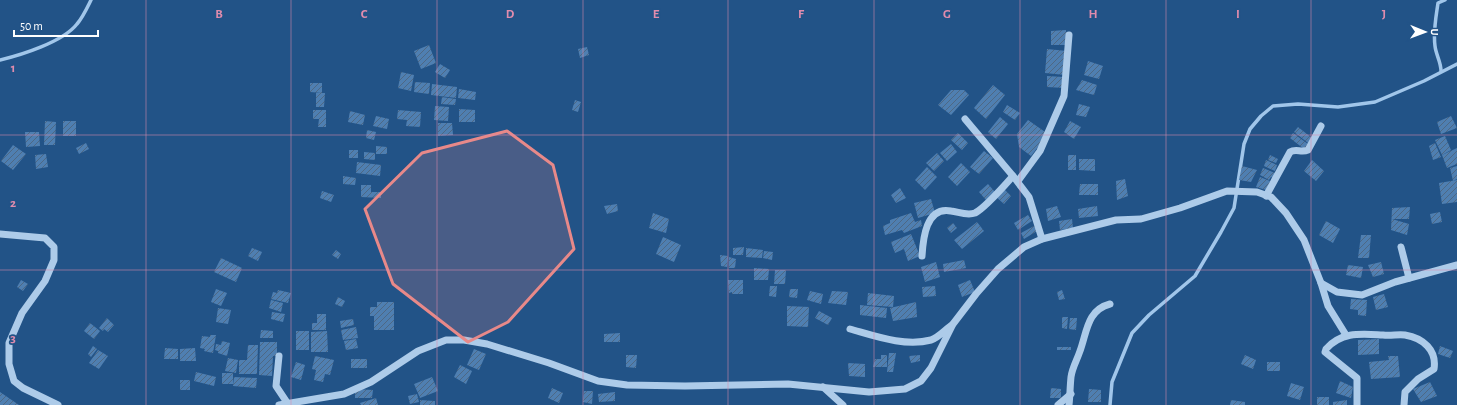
<svg xmlns="http://www.w3.org/2000/svg" width="1457" height="405" font-family="'Alegreya Sans',sans-serif">
<style>
.lines{fill:none;stroke-linecap:round;stroke-linejoin:round}
.stream{stroke:#a1c6ea;stroke-width:3.5}
.building{fill:url(#building-hatch)}
.minor{stroke:#adcbe9;stroke-width:7}
.marked{fill:#e88989;fill-opacity:0.2;stroke:#e88989;stroke-width:3;stroke-linejoin:round}
.grid{fill:none;stroke:#e08cad;stroke-width:1;stroke-opacity:0.55}
.grid-label{font-size:13px;text-anchor:middle;font-weight:bold;fill:#e08cad;stroke:#225387;stroke-width:3.5;stroke-linejoin:round;paint-order:stroke}
</style>
<defs>
<pattern id="building-hatch" width="6" height="6" patternUnits="userSpaceOnUse"><rect width="6" height="6" fill="#4f7fb1"/><path d="M-1 1l2-2M0 6l6-6M5 7l2-2" fill="none" stroke="#4e6884"/></pattern>
</defs>
<rect width="100%" height="100%" fill="#225387"/>
<g class="lines">
<g class="stream">
<path d="M0 60C21 55 63 42 77 24 83 17 87 8 91 0"/>
<path d="M1441 71C1441 62 1436 55 1435 46 1433 32 1436 17 1438 3L1445 0"/>
<polyline points="1110,405 1112,382 1132,333 1149,315 1195,276 1221,232 1234,208 1244,144 1250,129 1261,116 1273,106 1298,104 1338,107 1375,102 1424,81 1457,64"/>
</g>
</g>
<g class="building">
<polygon points="1066,30 1066,45 1051,45 1051,31"/>
<polygon points="429,45 436,63 421,69 414,51"/>
<polygon points="587,47 589,55 580,58 578,49"/>
<polygon points="1047,49 1067,51 1065,75 1045,73"/>
<polygon points="1088,61 1103,66 1099,79 1084,75"/>
<polygon points="440,64 450,70 445,78 435,72"/>
<polygon points="401,72 414,75 411,91 398,88"/>
<polygon points="1047,76 1064,77 1064,88 1047,87"/>
<polygon points="1082,80 1097,85 1094,95 1076,90"/>
<polygon points="415,82 430,83 429,94 414,92"/>
<polygon points="310,83 322,83 322,93 310,92"/>
<polygon points="432,84 457,87 456,98 431,95"/>
<polygon points="993,85 1005,95 986,119 974,108"/>
<polygon points="459,89 476,92 475,100 458,98"/>
<polygon points="951,90 964,90 969,95 951,115 938,105"/>
<polygon points="316,93 325,93 324,107 316,107"/>
<polygon points="442,97 456,99 455,105 441,104"/>
<polygon points="575,100 581,102 578,112 572,110"/>
<polygon points="1079,104 1090,107 1086,117 1076,115"/>
<polygon points="1007,105 1020,113 1015,120 1003,112"/>
<polygon points="435,106 449,107 448,121 434,120"/>
<polygon points="459,109 475,110 475,122 459,122"/>
<polygon points="313,110 326,110 326,127 318,127 319,119 313,119"/>
<polygon points="398,110 421,112 420,127 406,126 407,120 397,119"/>
<polygon points="350,111 365,115 363,125 348,122"/>
<polygon points="376,116 389,119 387,129 373,126"/>
<polygon points="1451,116 1457,128 1441,134 1437,122"/>
<polygon points="1000,117 1008,124 996,139 988,132"/>
<polygon points="1028,120 1048,134 1031,156 1019,147 1017,134"/>
<polygon points="45,121 56,122 55,145 44,145"/>
<rect x="63" y="121" width="13" height="15"/>
<polygon points="1070,121 1081,127 1074,139 1064,132"/>
<polygon points="438,123 452,123 453,135 438,136"/>
<polygon points="1298,127 1312,138 1308,143 1294,132"/>
<polygon points="367,130 376,132 374,140 366,138"/>
<polygon points="25,132 39,132 40,146 26,147"/>
<polygon points="958,133 968,143 962,150 951,140"/>
<polygon points="1293,133 1308,144 1304,149 1290,138"/>
<polygon points="1445,136 1451,150 1442,155 1435,140"/>
<polygon points="86,143 89,149 79,154 76,148"/>
<polygon points="1435,143 1441,157 1433,160 1429,146"/>
<polygon points="951,144 957,152 947,161 940,153"/>
<polygon points="13,145 26,154 13,170 1,161"/>
<polygon points="376,146 387,147 387,154 376,154"/>
<polygon points="1457,148 1457,164 1447,168 1442,155"/>
<rect x="349" y="150" width="9" height="8"/>
<polygon points="984,151 993,158 979,174 970,167"/>
<polygon points="364,152 375,153 375,160 364,159"/>
<polygon points="937,153 944,161 934,171 926,163"/>
<polygon points="46,154 48,167 36,169 35,155"/>
<rect x="1068" y="155" width="8" height="15"/>
<polygon points="1270,155 1278,159 1276,163 1268,160"/>
<polygon points="1079,159 1095,159 1095,171 1079,170"/>
<polygon points="1266,160 1277,165 1275,171 1264,166"/>
<polygon points="1312,160 1324,171 1316,181 1304,171"/>
<polygon points="357,162 381,165 380,176 356,173"/>
<polygon points="961,163 970,172 957,186 948,177"/>
<polygon points="1242,166 1257,170 1251,182 1239,180"/>
<polygon points="1457,166 1457,179 1453,181 1450,168"/>
<polygon points="927,167 937,177 925,190 915,180"/>
<polygon points="1263,168 1275,173 1273,178 1271,177 1269,180 1260,175"/>
<polygon points="343,176 356,178 355,185 343,184"/>
<polygon points="1260,177 1270,181 1266,190 1256,187"/>
<polygon points="1125,179 1128,196 1117,200 1116,181"/>
<polygon points="1457,180 1457,202 1442,204 1439,183"/>
<polygon points="988,184 995,192 986,200 979,192"/>
<polygon points="1080,184 1098,184 1098,195 1079,195"/>
<polygon points="361,185 371,185 371,192 381,192 381,198 361,197"/>
<polygon points="900,188 906,198 896,203 891,195"/>
<polygon points="1003,188 1011,196 1004,204 995,196"/>
<polygon points="322,191 334,195 331,202 320,198"/>
<polygon points="931,199 935,213 918,218 914,203"/>
<polygon points="617,204 618,211 607,214 604,206"/>
<polygon points="1057,206 1061,217 1048,221 1046,209"/>
<polygon points="1097,206 1098,216 1079,218 1078,209"/>
<polygon points="1410,207 1409,219 1392,219 1409,224 1407,235 1391,230 1392,208"/>
<polygon points="1440,212 1442,222 1432,224 1430,214"/>
<polygon points="653,213 669,219 666,233 649,228"/>
<polygon points="911,213 915,222 921,220 922,226 904,233 902,230 885,235 883,226 890,223 890,220"/>
<polygon points="1028,215 1032,221 1018,230 1014,223"/>
<polygon points="1072,219 1073,228 1060,230 1059,221"/>
<polygon points="1326,221 1340,229 1333,243 1319,235"/>
<polygon points="977,222 984,231 962,249 954,240"/>
<polygon points="953,223 957,228 951,233 947,228"/>
<polygon points="1034,226 1037,231 1024,239 1021,233"/>
<polygon points="911,234 920,256 908,261 904,249 895,253 891,242"/>
<polygon points="1361,235 1371,235 1369,258 1358,258"/>
<polygon points="663,237 681,245 674,262 656,254"/>
<polygon points="744,247 743,255 733,255 733,248"/>
<polygon points="252,248 262,252 258,261 248,256"/>
<polygon points="746,248 763,250 762,258 746,257"/>
<polygon points="336,250 341,254 338,259 332,255"/>
<polygon points="764,251 773,252 772,260 763,258"/>
<polygon points="720,255 728,256 727,267 721,266"/>
<polygon points="729,257 736,259 735,268 729,268"/>
<polygon points="221,258 242,268 236,282 214,272"/>
<polygon points="964,260 966,268 944,272 943,264"/>
<polygon points="936,262 940,277 925,282 921,267"/>
<polygon points="1381,262 1384,274 1373,277 1368,265"/>
<polygon points="1348,265 1363,267 1361,278 1346,275"/>
<polygon points="754,268 769,269 768,280 754,280"/>
<polygon points="775,270 786,270 785,284 774,284"/>
<polygon points="21,280 28,284 23,291 17,287"/>
<polygon points="728,280 743,280 743,294 732,294 732,292 729,293"/>
<polygon points="970,280 975,292 962,297 958,285"/>
<polygon points="770,286 777,286 776,297 769,296"/>
<polygon points="935,286 936,296 923,297 922,287"/>
<polygon points="216,289 227,293 221,306 211,302"/>
<polygon points="790,289 798,289 797,298 789,297"/>
<polygon points="278,290 291,293 288,303 271,299 273,292 277,293"/>
<polygon points="1062,290 1065,299 1059,300 1057,292"/>
<polygon points="810,291 823,294 821,304 807,300"/>
<polygon points="832,291 848,292 846,305 828,303"/>
<polygon points="868,293 894,296 893,307 867,305"/>
<polygon points="1384,294 1388,307 1376,310 1373,297"/>
<polygon points="338,297 345,301 342,307 335,304"/>
<polygon points="1351,299 1367,300 1366,316 1358,315 1358,310 1350,309"/>
<polygon points="271,300 283,303 281,312 269,308"/>
<polygon points="377,302 394,302 394,330 374,330 374,316 370,316 370,307 377,307"/>
<polygon points="916,302 917,317 893,321 890,308"/>
<polygon points="860,305 887,308 886,318 860,315"/>
<polygon points="787,306 809,307 808,327 787,326"/>
<polygon points="218,308 231,310 228,324 216,322"/>
<polygon points="819,311 832,318 828,325 815,318"/>
<polygon points="272,312 285,314 283,322 271,319"/>
<polygon points="317,314 326,314 326,330 312,330 312,323 317,323"/>
<polygon points="1062,317 1068,317 1067,329 1062,328"/>
<polygon points="107,318 114,325 108,332 104,329 103,331 99,328"/>
<polygon points="1070,318 1077,318 1076,330 1069,329"/>
<polygon points="353,319 354,325 341,328 340,321"/>
<polygon points="90,323 100,331 94,339 84,331"/>
<polygon points="356,327 358,338 343,340 341,330"/>
<polygon points="261,330 273,331 273,338 260,338"/>
<rect x="296" y="331" width="13" height="19"/>
<polygon points="327,331 328,352 311,352 311,332"/>
<polygon points="620,333 620,342 604,342 604,334"/>
<polygon points="210,335 216,335 213,353 204,351 205,349 200,348 202,336 210,337"/>
<polygon points="356,339 358,348 346,350 344,341"/>
<polygon points="1379,339 1379,354 1358,355 1358,340"/>
<polygon points="222,341 230,343 227,356 218,353 218,351 215,350 216,344 221,345"/>
<polygon points="260,342 277,342 277,356 273,356 272,376 259,375"/>
<polygon points="248,345 258,345 257,374 239,374 239,360 247,360"/>
<polygon points="93,346 97,349 91,357 88,354"/>
<polygon points="1440,346 1453,351 1450,358 1438,354"/>
<rect x="1057" y="347" width="14" height="3"/>
<polygon points="165,348 178,349 178,359 164,359"/>
<polygon points="195,348 196,361 180,361 180,349"/>
<polygon points="474,349 486,354 479,370 467,365"/>
<polygon points="98,350 108,356 99,369 89,363"/>
<polygon points="889,353 896,353 893,372 887,372"/>
<polygon points="626,355 637,355 636,368 626,367"/>
<polygon points="881,355 887,355 887,367 873,367 875,359 881,359"/>
<polygon points="920,355 920,361 911,363 909,356"/>
<polygon points="1245,355 1256,360 1253,369 1241,364"/>
<polygon points="315,356 334,360 330,375 325,374 323,382 314,380 316,370 312,369"/>
<polygon points="1388,356 1398,356 1400,377 1371,379 1369,362 1389,360"/>
<polygon points="228,358 238,360 236,373 225,371"/>
<rect x="351" y="359" width="16" height="9"/>
<polygon points="296,362 305,365 301,380 291,377"/>
<rect x="1267" y="362" width="13" height="9"/>
<polygon points="848,363 865,364 865,377 849,376"/>
<polygon points="460,365 472,371 466,384 454,377"/>
<polygon points="196,372 216,377 214,386 194,381"/>
<rect x="222" y="373" width="11" height="11"/>
<polygon points="234,377 257,378 256,388 233,386"/>
<polygon points="432,377 438,391 420,398 414,384"/>
<rect x="180" y="380" width="10" height="10"/>
<polygon points="1340,381 1353,387 1351,398 1336,393"/>
<polygon points="1430,382 1437,396 1421,402 1413,389"/>
<polygon points="1291,383 1304,387 1300,400 1287,396"/>
<polygon points="552,388 563,393 559,403 548,398"/>
<polygon points="1051,388 1061,389 1061,398 1050,398"/>
<polygon points="355,389 373,390 372,398 355,398"/>
<polygon points="1089,389 1101,390 1101,402 1088,402"/>
<polygon points="584,391 593,391 592,404 583,402"/>
<polygon points="0,392 19,405 0,405"/>
<polygon points="615,392 615,401 599,402 598,394"/>
<polygon points="417,394 419,402 410,404 408,396"/>
<rect x="1317" y="397" width="12" height="8"/>
<polygon points="376,398 378,405 361,405 360,403"/>
<polygon points="420,400 435,401 435,405 420,405"/>
<polygon points="1231,400 1245,402 1245,405 1230,405"/>
<polygon points="1347,400 1347,405 1333,405 1333,402"/>
</g>
<g class="lines">
<g class="minor">
<polyline points="965,119 1013,176"/>
<polyline points="1018,181 1040,151 1064,96 1069,35"/>
<path d="M1266 196 1290 152C1296 148 1301 153 1308 150L1321 126"/>
<polyline points="0,234 45,238 54,247 54,260 45,281 22,313 9,343 9,364 14,381 23,388 58,405"/>
<polyline points="1401,247 1409,278"/>
<path d="M922 256C923 239 926 206 951 211 959 212 967 216 975 213 985 208 1005 185 1013 176L1029 197 1042 239"/>
<polyline points="1321,283 1328,306 1346,335"/>
<path d="M850 329C875 336 905 347 931 340 938 338 946 329 952 325"/>
<polyline points="279,356 276,386 288,404"/>
<polyline points="823,387 843,405"/>
<polyline points="279,405 344,394 371,382 418,351 446,340 464,340 487,344 549,363 598,381 627,385 685,386 788,384 869,392 905,389 921,381 931,368 953,324 976,294 998,269 1024,247 1042,239 1116,220 1141,219 1180,208 1227,191 1257,192 1271,197 1286,213 1304,240 1321,283 1337,292 1362,295 1395,282 1457,265"/>
<polyline points="1058,405 1071,394"/>
<path d="M1069 405C1070 396 1070 387 1071 377 1072 368 1077 360 1080 351 1087 332 1087 310 1110 304"/>
<path d="M1357 405V378L1325 352 1326 349C1342 331 1362 334 1383 335 1391 336 1398 334 1405 335 1423 338 1437 350 1434 369L1418 379 1405 392 1404 405"/>
</g>
</g>
<path class="marked" d="M507 131 553 165 574 249 508 322 468 342 393 284 365 209 422 153Z"/>
<path class="grid" d="M146 0V405M291 0V405M437 0V405M583 0V405M728 0V405M874 0V405M1020 0V405M1166 0V405M1311 0V405M0 135H1457M0 270H1457"/>
<g class="grid-label">
<text x="219" y="18">B</text>
<text x="364" y="18">C</text>
<text x="510" y="18">D</text>
<text x="656" y="18">E</text>
<text x="801" y="18">F</text>
<text x="947" y="18">G</text>
<text x="1093" y="18">H</text>
<text x="1238" y="18">I</text>
<text x="1384" y="18">J</text>
<text x="13" y="72">1</text>
<text x="13" y="207">2</text>
<text x="13" y="342">3</text>
</g>
<g transform="translate(1425 32) rotate(91)" stroke="#225387" stroke-width="3" paint-order="stroke">
<path d="M0-3L7 15L0 10L-7 15Z" fill="#ffffff"/>
<text y="-6" font-size="11" font-weight="bold" text-anchor="middle" fill="#ffffff">U</text>
</g>
<path d="M14 30v6h84v-6" fill="none" stroke="#ffffff" stroke-width="2"/>
<text x="20" y="30" font-size="12" fill="#ffffff" stroke="#225387" stroke-width="3" paint-order="stroke">50 m</text>
</svg>
